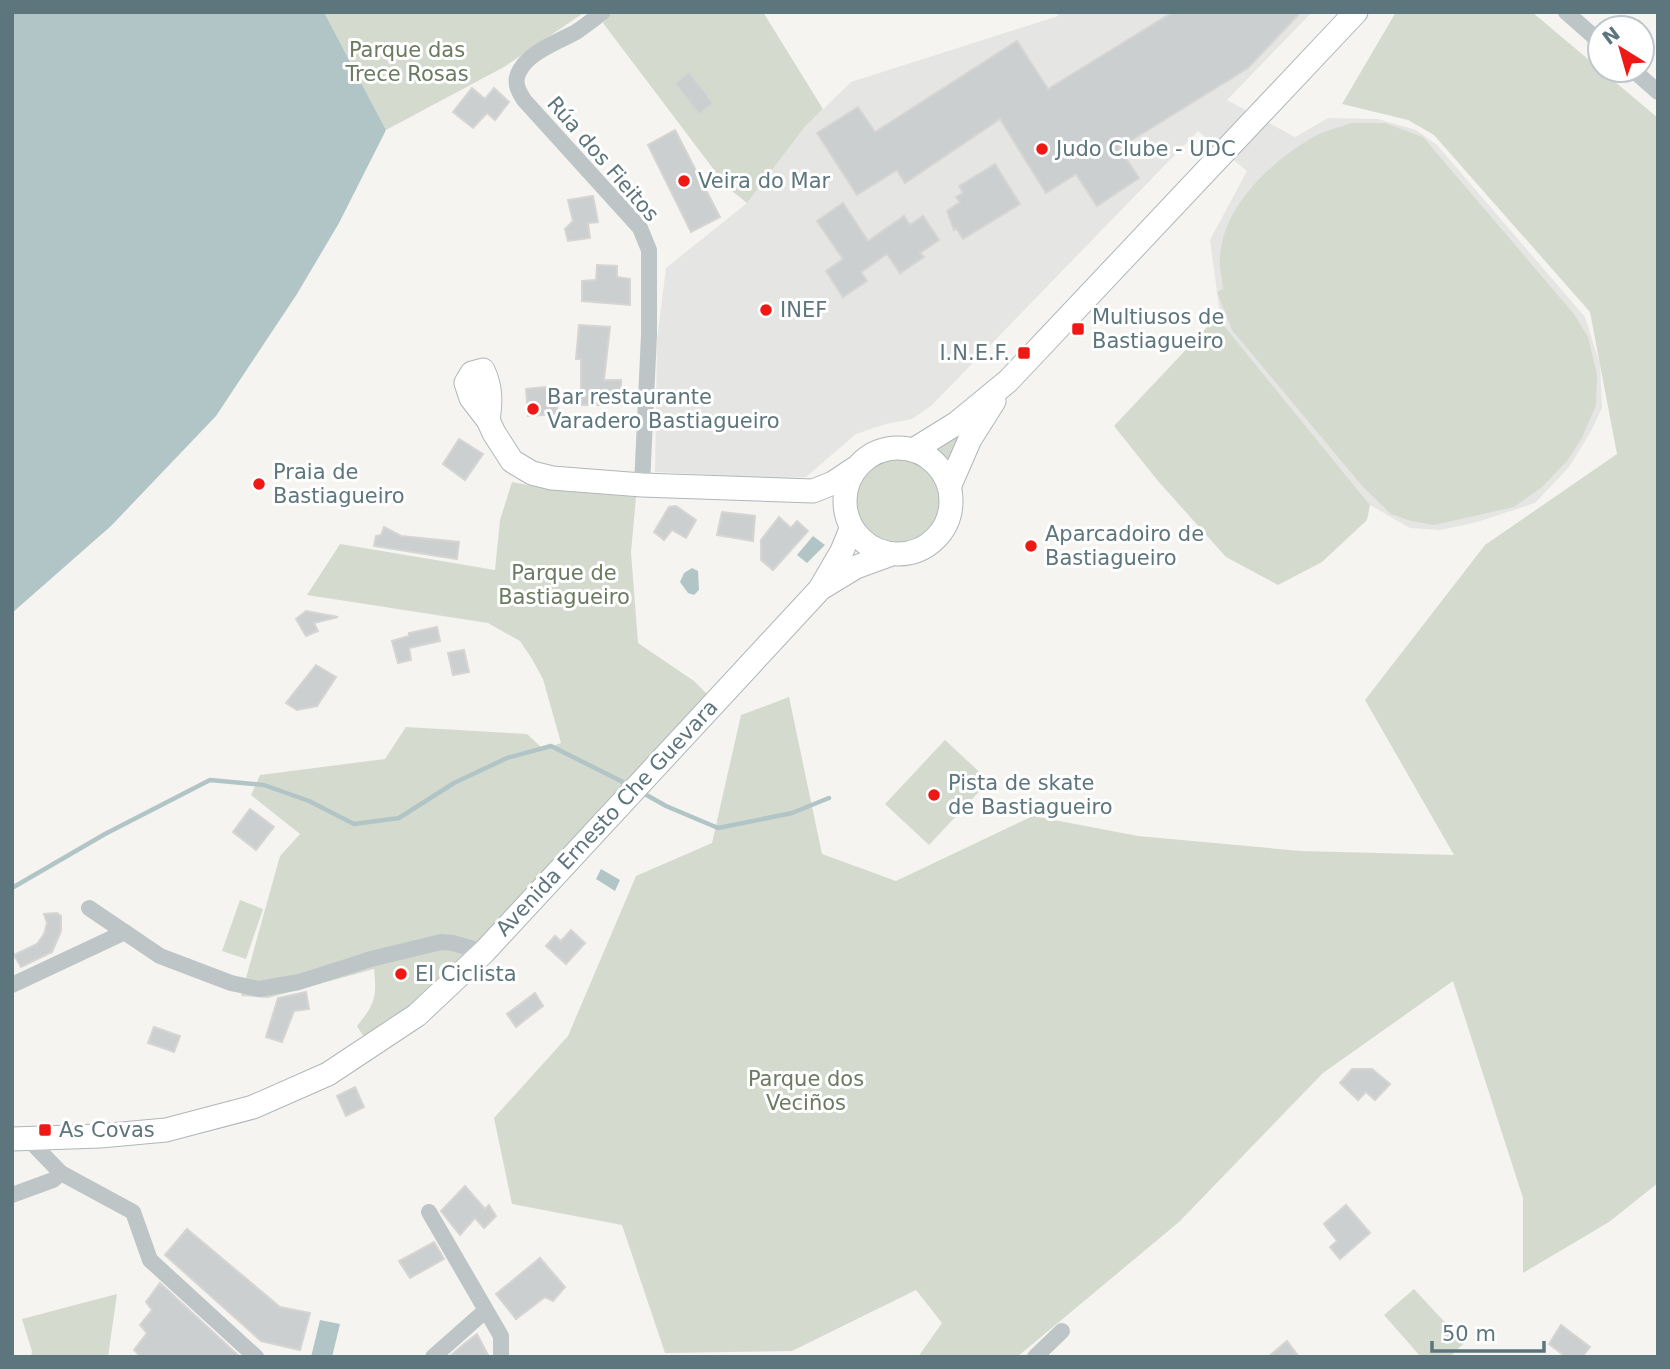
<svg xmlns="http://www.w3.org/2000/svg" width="1670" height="1369" font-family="'DejaVu Sans',sans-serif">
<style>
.built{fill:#e5e5e3}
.green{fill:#d5dacf}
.water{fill:#b2c5c6}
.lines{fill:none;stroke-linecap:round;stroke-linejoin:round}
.stream{stroke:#b2c5c6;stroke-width:4.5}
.building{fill:#cbcfd0;stroke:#d6d5d3;stroke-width:2}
.secondary-casing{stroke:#aeb7ba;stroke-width:25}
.street{stroke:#bec5c7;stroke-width:16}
.secondary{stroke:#fff;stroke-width:23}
.poi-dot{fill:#f01814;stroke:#fff;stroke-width:2.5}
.labels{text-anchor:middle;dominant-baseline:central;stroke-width:6;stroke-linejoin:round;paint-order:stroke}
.park-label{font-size:21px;fill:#6b7a60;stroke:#fff}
.poi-label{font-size:21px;fill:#5d767d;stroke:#fff;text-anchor:start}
.street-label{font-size:21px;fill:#5d767d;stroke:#fff}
</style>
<rect width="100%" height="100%" fill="#f5f4f0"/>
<polygon class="built" points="1058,12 1312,12 1227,100 1295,137 1328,118 1378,119 1416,130 1437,145 1585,317 1600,364 1602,408 1590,433 1569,467 1535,503 1474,523 1440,530 1410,528 1370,505 1221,322 1210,240 1247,171 1198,131 931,406 912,419 886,424 856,434 806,477 776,478 655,472 657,340 666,268 747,203 804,128 851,82 1058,16"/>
<g class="green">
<polygon points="324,12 585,12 504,67 386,130"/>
<polygon points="613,12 763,12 823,109 804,128 747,203 727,187 603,23"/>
<polygon points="1396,12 1532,12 1658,118 1658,1183 1609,1222 1523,1273 1523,1198 1453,981 1323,1073 1179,1222 1017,1357 918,1357 942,1323 916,1290 792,1351 665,1353 622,1225 512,1204 494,1118 568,1036 636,876 712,843 741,715 789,697 822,854 896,881 1033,816 1138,836 1301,851 1454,855 1365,700 1485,545 1617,454 1590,312 1434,135 1408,120 1342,104"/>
<path d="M1351 123H1385L1423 137 1574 314 1588 337 1597 374 1596 405 1582 438 1567 461 1542 487 1514 507 1434 525 1411 521 1391 514 1363 487 1232 330 1217 292 1223 289C1222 279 1219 267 1220 257 1223 206 1270 163 1310 139 1322 131 1338 128 1351 123Z"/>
<polygon points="1213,321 1221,322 1370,505 1367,520 1322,562 1278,585 1226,557 1158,481 1114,426"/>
<polygon points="966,430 949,464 935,448"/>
<circle cx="898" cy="501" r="45"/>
<path d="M512 482 553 490 636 497 631 552 638 643 694 681 710 697 479 943 418 1000 365 1039 357 1026C375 1004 377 997 374 969L268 998 241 996 280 856 300 834 251 795 260 775 385 759 406 727 527 734 543 749 561 743 543 679 532 659 520 641 488 623 307 595 340 544 495 570 500 520Z"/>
<polygon points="945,740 989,781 929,845 885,804"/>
<polygon points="240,900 263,909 246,959 222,951"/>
<polygon points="1414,1289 1464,1343 1450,1357 1421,1357 1384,1315"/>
<polygon points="117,1294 108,1357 31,1357 32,1351 22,1319"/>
</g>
<g class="water">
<polygon points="12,12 324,12 386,130 339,223 297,294 216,416 111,526 12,613"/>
<polygon points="813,536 825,545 807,563 797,555"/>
<polygon points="692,568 698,571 699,590 694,595 688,593 680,582 684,573"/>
<polygon points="601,869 620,880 615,891 596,879"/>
<polygon points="320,1320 340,1324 332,1357 311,1357"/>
</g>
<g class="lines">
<g class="stream">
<polyline points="643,793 666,806 718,828 792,813 829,798"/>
<polyline points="12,888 105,834 210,780 264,785 309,801 354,824 399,818 454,783 507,758 551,746 629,785"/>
</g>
</g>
<g class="building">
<polygon points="1173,12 1301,12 1248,68 1119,148 1139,178 1097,206 1076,174 1046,193 1000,119 905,183 897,170 857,195 817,133 858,107 875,132 1017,41 1048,89"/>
<polygon points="689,72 713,103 699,114 675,83"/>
<polygon points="472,88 485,99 494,88 509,102 495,120 487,113 473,128 453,112"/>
<polygon points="675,130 720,217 691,232 648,145"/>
<polygon points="995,164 1020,204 963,239 956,228 954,230 947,211 960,202 956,197 963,193 959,186"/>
<polygon points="593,196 598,222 588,223 590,238 568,241 565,229 573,221 568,200"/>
<polygon points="843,203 868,241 904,216 910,225 923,216 939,240 920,253 924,257 900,273 887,254 861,272 867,281 843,297 826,271 843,259 817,221"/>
<polygon points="597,265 617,266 617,277 630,279 630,305 582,301 582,281 596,280"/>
<polygon points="579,325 610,327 604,380 621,380 621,405 581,405 581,359 576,359"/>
<polygon points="555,386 558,414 528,416 526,389"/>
<polygon points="459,439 483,454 465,480 443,464"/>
<polygon points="676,506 696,520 686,538 672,530 664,540 654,532 669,507"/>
<polygon points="722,512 755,516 753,541 717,535"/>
<polygon points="779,517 791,528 797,521 808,531 773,570 761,560 761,540"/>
<polygon points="384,527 401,536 459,542 457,559 374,546 376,536 381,535"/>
<polygon points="306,611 338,617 314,623 318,631 306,636 296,619"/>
<polygon points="437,627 440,641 409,648 411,660 398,663 392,641 409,636 409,633"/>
<polygon points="464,650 469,672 453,675 448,653"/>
<polygon points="316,665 336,677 317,706 297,710 286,703"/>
<polygon points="250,809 274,827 256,850 233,832"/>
<polygon points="57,913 61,916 61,931 52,952 21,967 14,955 37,944 44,934 47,923 44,914"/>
<polygon points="571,930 585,943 566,964 546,946 555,936 561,941"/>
<polygon points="306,992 309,1009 294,1011 282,1042 266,1037 278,998"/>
<polygon points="535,993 543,1006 516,1027 507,1014"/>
<polygon points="154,1027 180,1036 174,1052 148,1043"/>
<polygon points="1352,1069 1372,1069 1390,1084 1375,1100 1366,1092 1358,1100 1340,1083"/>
<polygon points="355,1087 364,1107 346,1116 337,1096"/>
<polygon points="465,1186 485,1209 489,1205 496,1216 484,1228 475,1218 460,1235 441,1211"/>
<polygon points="1346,1205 1370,1233 1340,1259 1330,1247 1337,1241 1324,1224"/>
<polygon points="187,1229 280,1307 310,1313 300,1350 261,1341 165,1255"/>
<polygon points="434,1242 444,1259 410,1278 399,1261"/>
<polygon points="540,1258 565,1287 553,1301 545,1297 516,1319 496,1294"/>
<polygon points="160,1283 240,1357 141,1357 134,1350 147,1333 140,1325 152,1310 146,1302"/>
<polygon points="1561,1325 1590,1347 1582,1357 1566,1357 1549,1344"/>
<polygon points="477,1334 489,1357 449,1357 464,1344"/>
<polygon points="1287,1341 1299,1357 1268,1357"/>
</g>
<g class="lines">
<g class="secondary-casing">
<g id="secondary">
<path d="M488 420C491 401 491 387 483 370L472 373 466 383 471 398 488 420 494 433 512 461 532 473 552 478 642 485 813 491 833 483 854 469"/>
<circle cx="898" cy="501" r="53"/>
<polyline points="915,449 957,423 1008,381 1356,12"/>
<polyline points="950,485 970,439 994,401"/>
<polyline points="823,587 856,567 889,555"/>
<polyline points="12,1139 100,1136 166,1130 253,1107 328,1074 417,1015 484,952 820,589 842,551 851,529"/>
</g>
</g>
<g class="street">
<path d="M603 12C594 19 585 26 576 32 558 42 526 53 518 74 514 84 519 92 524 100L640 228 649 250V335L642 485"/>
<polyline points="1566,12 1600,42"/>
<polyline points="1633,70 1658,92"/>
<polyline points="89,908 160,956 231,983 259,989 299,982 371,959 441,942 453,943 484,952"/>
<polyline points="12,985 125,932"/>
<polyline points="22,1137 28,1139 61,1173 133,1212 150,1260 256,1357"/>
<polyline points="12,1195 53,1180 61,1173"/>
<polyline points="429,1212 501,1336 501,1357"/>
<polyline points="433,1357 485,1311"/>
<polyline points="1035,1357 1062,1331"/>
</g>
<use href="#secondary" class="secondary"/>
</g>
<g class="poi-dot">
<circle cx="1042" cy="149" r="7"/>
<circle cx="684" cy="181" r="7"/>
<circle cx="766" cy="310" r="7"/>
<rect x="1071" y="322" width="14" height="14" rx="3.5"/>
<rect x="1017" y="346" width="14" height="14" rx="3.5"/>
<circle cx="533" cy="409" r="7"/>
<circle cx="259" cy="484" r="7"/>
<circle cx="1031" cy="546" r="7"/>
<circle cx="934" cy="795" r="7"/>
<circle cx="401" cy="974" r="7"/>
<rect x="38" y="1123" width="14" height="14" rx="3.5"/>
</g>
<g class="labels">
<g class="park-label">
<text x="407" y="50">Parque das<tspan x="407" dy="24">Trece Rosas</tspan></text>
<text x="564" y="573">Parque de<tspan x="564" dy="24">Bastiagueiro</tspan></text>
<text x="806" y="1079">Parque dos<tspan x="806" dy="24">Veciños</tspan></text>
</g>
<g class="poi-label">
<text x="1056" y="149">Judo Clube - UDC</text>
<text x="698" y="181">Veira do Mar</text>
<text x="780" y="310">INEF</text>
<text x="1092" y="317">Multiusos de<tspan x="1092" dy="24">Bastiagueiro</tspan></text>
<text x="1010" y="353" text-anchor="end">I.N.E.F.</text>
<text x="547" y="397">Bar restaurante<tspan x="547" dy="24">Varadero Bastiagueiro</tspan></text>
<text x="273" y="472">Praia de<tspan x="273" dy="24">Bastiagueiro</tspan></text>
<text x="1045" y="534">Aparcadoiro de<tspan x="1045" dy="24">Bastiagueiro</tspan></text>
<text x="948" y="783">Pista de skate<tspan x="948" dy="24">de Bastiagueiro</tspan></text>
<text x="415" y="974">El Ciclista</text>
<text x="59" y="1130">As Covas</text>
</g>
<g class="street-label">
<text transform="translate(603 159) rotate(49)">Rúa dos Fieitos</text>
<text transform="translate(607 818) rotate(-47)">Avenida Ernesto Che Guevara</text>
</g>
</g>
<rect width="1670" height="1369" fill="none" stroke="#5d767d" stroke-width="28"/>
<g transform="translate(1621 49) rotate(323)"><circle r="33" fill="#ffffff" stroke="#bec8cb" stroke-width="2"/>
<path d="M0-5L12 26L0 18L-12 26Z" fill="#f01814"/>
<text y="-10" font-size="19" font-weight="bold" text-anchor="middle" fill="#5d767d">N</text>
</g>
<path d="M1432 1341v10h112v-10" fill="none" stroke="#5d767d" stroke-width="3.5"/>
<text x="1442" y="1341" font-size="21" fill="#5d767d" stroke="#ffffff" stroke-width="5" paint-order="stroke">50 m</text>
</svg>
